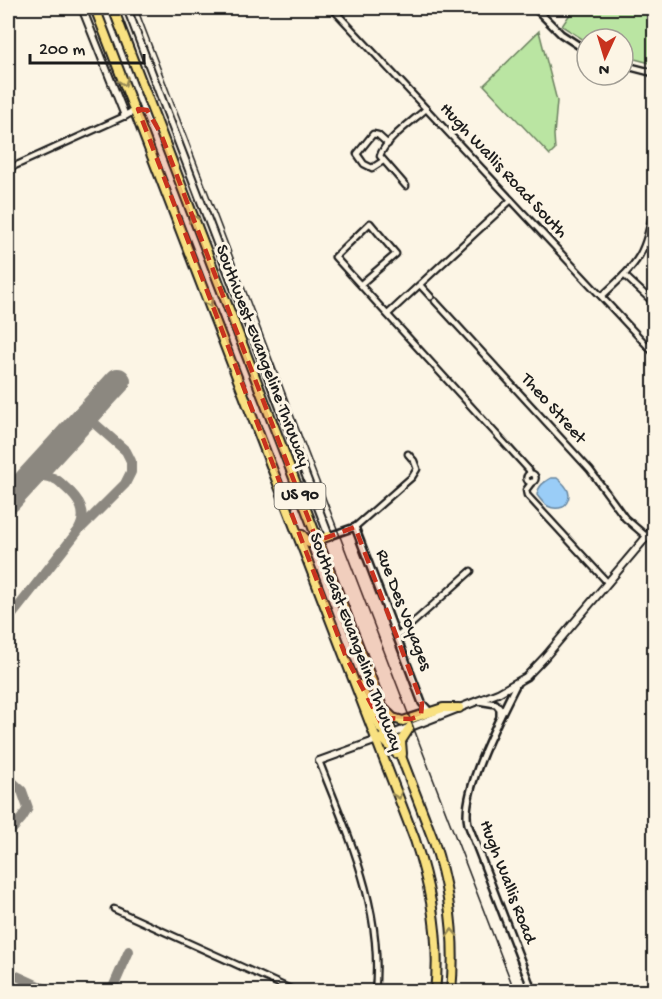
<svg xmlns="http://www.w3.org/2000/svg" width="662" height="999" font-family="'Gochi Hand',sans-serif">
<style>
.green{fill:#bae5a2;stroke:#6b805f;stroke-width:1.5}
.water{fill:#9acdf7;stroke:#68869f;stroke-width:1.5}
.lines{fill:none;stroke-linecap:round;stroke-linejoin:round}
.taxiway{stroke:#8c8880;stroke-width:10}
.runway{stroke:#8c8880;stroke-width:26}
.minor-casing{stroke:#1c1c1c;stroke-width:9}
.tertiary-casing{stroke:#1c1c1c;stroke-width:10}
.secondary-casing{stroke:#1c1c1c;stroke-width:10}
.trunk-casing{stroke:#1c1c1c;stroke-width:12}
.minor{stroke:#fcf5e5;stroke-width:4.5}
.tertiary{stroke:#fcf5e5;stroke-width:5}
.secondary{stroke:#fcf5e5;stroke-width:6}
.trunk{stroke:#f9e181;stroke-width:8}
.rail{stroke:#1c1c1c;stroke-width:1.5}
.oneway{stroke:#968854}
.marked{fill:#c8321e;fill-opacity:0.2;stroke:#c8321e;stroke-width:4.5;stroke-dasharray:12 8;stroke-linejoin:round}
.labels{text-anchor:middle;dominant-baseline:central;stroke-width:6;stroke-linejoin:round;paint-order:stroke}
.shield{fill:#fcf5e5;stroke:#5f5d58;stroke-width:1.5}
.shield-label{font-size:16px;font-weight:bold;fill:#1c1c1c}
.street-label{font-size:18px;fill:#1c1c1c;stroke:#fcf5e5}
</style>
<rect width="100%" height="100%" fill="#fcf5e5"/>
<filter id="ink" filterUnits="userSpaceOnUse"><feTurbulence type="fractalNoise" baseFrequency=".0167" numOctaves="2"/><feDisplacementMap in="SourceGraphic" scale="12" xChannelSelector="R" yChannelSelector="G"/><feConvolveMatrix kernelMatrix="1 2 1 2 8 2 1 2 1" color-interpolation-filters="sRGB"/></filter>
<g filter="url(#ink)">
<g class="green">
<polygon points="574,8 654,8 654,64 623,56 623,39 587,39 587,42 562,26"/>
<polygon points="539,31 557,101 554,135 555,150 550,155 484,85"/>
</g>
<path class="water" d="M551 478H557C567 486 575 496 563 507 551 511 544 505 537 495 538 486 544 482 551 478Z"/>
<g class="lines">
<g class="taxiway">
<polyline points="82,527 125,484 131,472 131,461 126,451 86,416"/>
<path d="M8 620 78 531C89 513 79 499 65 487 60 482 56 478 49 477 40 475 34 478 26 481"/>
<polyline points="8,778 22,791 28,808 22,818 8,834"/>
<polyline points="8,972 52,992"/>
<polyline points="111,992 129,951"/>
</g>
<polyline class="runway" points="8,501 118,381"/>
<g class="minor-casing">
<g id="minor">
<polyline points="332,8 654,353"/>
<polyline points="383,161 372,168 364,164 357,154 373,134 378,135 388,144"/>
<polyline points="8,169 125,116"/>
<path d="M406 186 380 156C384 141 414 120 426 109"/>
<polyline points="624,275 654,303"/>
<polyline points="361,284 396,254 370,223 335,257 529,470 530,474"/>
<polyline points="420,285 431,297"/>
<path d="M602 296C640 261 645 256 654 204"/>
<polyline points="435,301 590,470 625,518 647,537"/>
<polyline points="388,314 511,200"/>
<circle cx="531" cy="478" r="4.5"/>
<polyline points="532,482 526,490 527,495 608,583"/>
<polyline points="355,527 412,477 417,469 414,461 408,454"/>
<polyline points="397,637 471,571"/>
<path d="M319 761C348 835 384 910 375 992"/>
<polyline points="114,909 297,992"/>
</g>
</g>
<g class="tertiary-casing">
<g id="tertiary">
<polyline points="535,8 561,34 587,51"/>
<polyline points="623,65 654,73"/>
<polyline points="329,536 355,527 422,703 430,712"/>
<path d="M517 683C502 713 460 792 468 824L533 992"/>
<polyline points="478,701 496,704 500,709 500,716"/>
</g>
</g>
<g class="secondary-casing">
<g id="secondary">
<polyline points="82,8 125,116 135,110"/>
<polyline points="127,8 329,536"/>
<polyline points="390,735 498,693 526,677 545,657 654,528"/>
<polyline points="319,761 380,739"/>
</g>
</g>
<g class="trunk-casing">
<g id="trunk">
<path d="M95 8 415 840C431 889 441 940 435 992"/>
<path d="M113 8 434 842C450 891 456 940 451 992"/>
<polyline points="302,535 309,543 329,536"/>
<polyline points="360,685 381,729 388,736"/>
<polyline points="383,708 393,718 403,721 443,708 459,708"/>
<polyline points="382,738 396,753"/>
<polyline points="402,754 401,741 410,727"/>
</g>
</g>
<use href="#minor" class="minor"/>
<use href="#tertiary" class="tertiary"/>
<use href="#secondary" class="secondary"/>
<use href="#trunk" class="trunk"/>
<polyline class="rail" points="137,8 515,992"/>
</g>
<defs><path id="oneway-chevron" d="M-2-3.5L2.5 0L-2 3.5" fill="none" stroke-width="1.6" stroke-linecap="round" stroke-linejoin="round" transform="scale(1.5)"/></defs>
<g class="oneway">
<use href="#oneway-chevron" transform="translate(124 82) rotate(69)"/>
<use href="#oneway-chevron" transform="translate(193 218) rotate(-111)"/>
<use href="#oneway-chevron" transform="translate(209 303) rotate(69)"/>
<use href="#oneway-chevron" transform="translate(398 795) rotate(69)"/>
<use href="#oneway-chevron" transform="translate(452 933) rotate(-92)"/>
</g>
</g>
<path class="marked" d="M138 109 147 110 161 134 317 541 355 527 422 703 421 715 411 719 385 718 388 736 346 657Z"/>
<g class="labels">
<rect class="shield" x="274.5" y="483" width="51" height="26" rx="4.5"/>
<g class="shield-label">
<text x="300" y="496">US 90</text>
</g>
<g class="street-label">
<text transform="translate(503 171) rotate(47)">Hugh Wallis Road South</text>
<text transform="translate(262 356) rotate(69)">Southwest Evangeline Thruway</text>
<text transform="translate(553 409) rotate(48)">Theo Street</text>
<text transform="translate(403 610) rotate(69)">Rue Des Voyages</text>
<text transform="translate(355 642) rotate(69)">Southeast Evangeline Thruway</text>
<text transform="translate(507 882) rotate(69)">Hugh Wallis Road</text>
</g>
</g>
<rect width="662" height="999" fill="none" stroke="#fcf5e5" stroke-width="30"/>
<rect x="15" y="15" width="632" height="969" fill="none" stroke="#1c1c1c" stroke-width="2" filter="url(#ink)"/>
<g transform="translate(605 57) rotate(184)"><circle r="28" fill="#fcf5e5" stroke="#a29e95" stroke-width="1.5"/>
<path d="M0-4.5L10 22L0 15L-10 22Z" fill="#c8321e"/>
<text y="-9" font-size="16" font-weight="bold" text-anchor="middle" fill="#1c1c1c">N</text>
</g>
<path d="M30 54v9h114v-9" fill="none" stroke="#1c1c1c" stroke-width="3"/>
<text x="39" y="54" font-size="18" fill="#1c1c1c" stroke="#fcf5e5" stroke-width="4.5" paint-order="stroke">200 m</text>
</svg>
